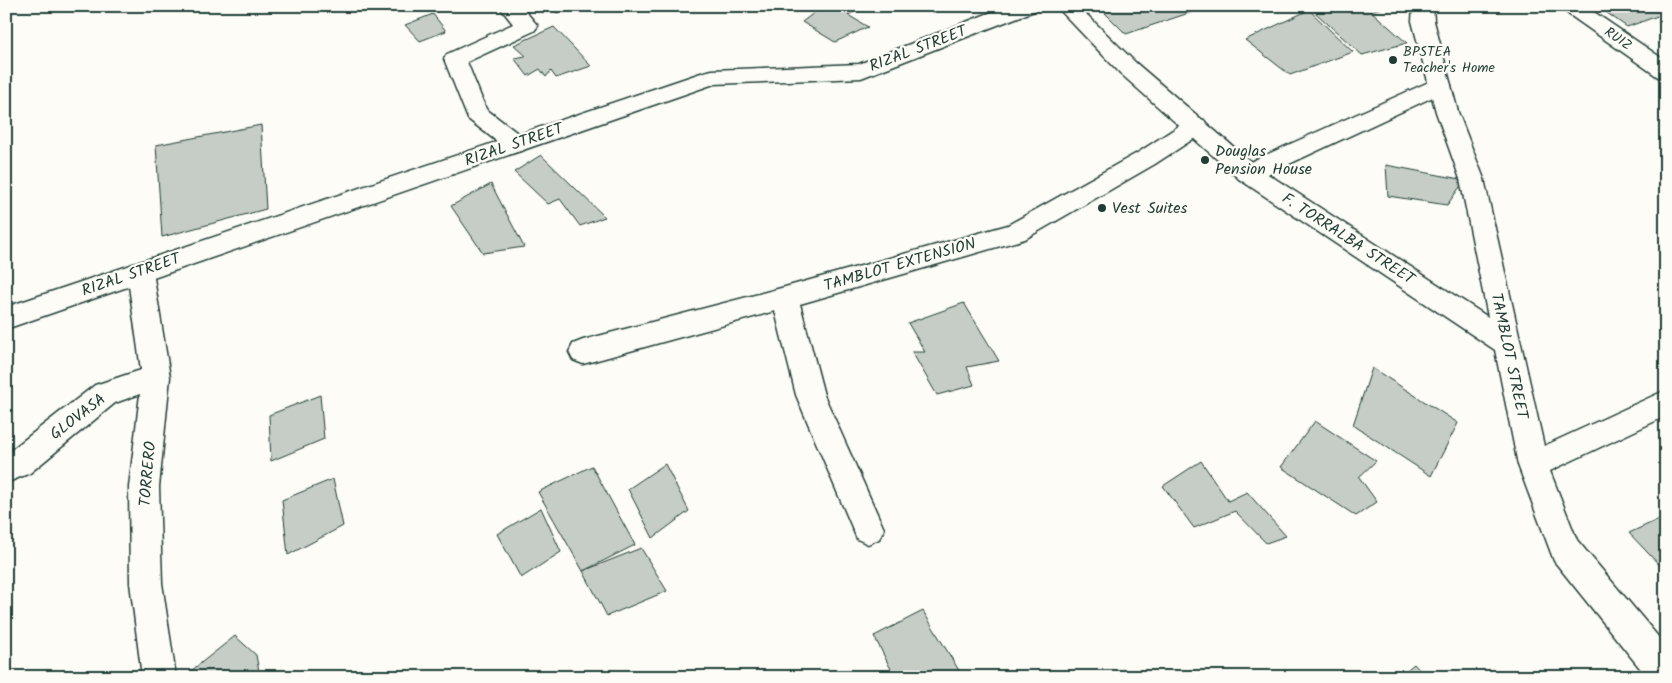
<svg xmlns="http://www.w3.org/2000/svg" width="1672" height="683" font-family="Kalam,sans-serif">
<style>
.building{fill:#c6cdc7;stroke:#1f3d34}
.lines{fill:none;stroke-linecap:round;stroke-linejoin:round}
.street-casing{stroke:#1f3d34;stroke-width:3}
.secondary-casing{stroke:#1f3d34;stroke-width:3}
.street{fill:#fdfcf7;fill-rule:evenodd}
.secondary{fill:#fdfcf7;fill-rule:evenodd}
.poi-dot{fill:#1f3d34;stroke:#fdfcf7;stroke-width:2}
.labels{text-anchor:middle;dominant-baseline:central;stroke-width:4.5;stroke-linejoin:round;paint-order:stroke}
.far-street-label{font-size:14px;fill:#1f3d34;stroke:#fdfcf7}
.far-poi-label{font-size:14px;fill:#1f3d34;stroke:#fdfcf7;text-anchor:start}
.street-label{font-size:16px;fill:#1f3d34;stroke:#fdfcf7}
.poi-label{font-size:16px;fill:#1f3d34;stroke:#fdfcf7;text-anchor:start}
</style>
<rect width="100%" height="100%" fill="#fdfcf7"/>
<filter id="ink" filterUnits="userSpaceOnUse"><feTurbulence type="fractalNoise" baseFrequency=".02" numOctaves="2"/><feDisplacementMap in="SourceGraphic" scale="10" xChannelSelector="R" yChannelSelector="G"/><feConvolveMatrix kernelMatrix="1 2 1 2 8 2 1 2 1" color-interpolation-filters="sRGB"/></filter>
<g filter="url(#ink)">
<g class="building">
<polygon points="548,6 569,6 557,13"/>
<polygon points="823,6 861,6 863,8 848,15 868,27 835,42 802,22"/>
<polygon points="1098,6 1190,6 1195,11 1126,34"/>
<polygon points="1308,6 1388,6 1371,11 1407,43 1362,55"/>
<polygon points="1597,6 1666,6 1666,13 1627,27"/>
<polygon points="1309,10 1353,52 1290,75 1245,40"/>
<polygon points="433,14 446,31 420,41 405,25"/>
<polygon points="554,27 591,66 556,78 551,71 546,77 540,69 528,76 514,58 526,56 514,45"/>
<polygon points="261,125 266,209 162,237 156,145"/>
<polygon points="541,155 575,188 605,217 580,226 560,199 548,204 514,172"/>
<polygon points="1386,165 1465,180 1447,205 1388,196"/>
<polygon points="491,184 524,247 483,253 451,206"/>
<polygon points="964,303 999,361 967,367 974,385 937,395 912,352 925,352 908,323"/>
<polygon points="1372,368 1458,423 1431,476 1353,425"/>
<polygon points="320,395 324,439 271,461 269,415"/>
<polygon points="1315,421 1376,461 1359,477 1377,502 1356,516 1281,467"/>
<polygon points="1201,461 1228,501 1247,492 1286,536 1266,543 1235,511 1194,528 1163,486"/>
<polygon points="665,464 689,511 653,538 628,489"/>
<polygon points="592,466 635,545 583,571 538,492"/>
<polygon points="333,479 343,526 288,555 282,500"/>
<polygon points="541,508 561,552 521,578 497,534"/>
<polygon points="1666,516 1666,572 1629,533"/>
<polygon points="641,548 667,591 607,616 583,571"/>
<polygon points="923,611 963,677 895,677 874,636"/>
<polygon points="235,636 256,655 260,677 188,677 187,674"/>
<polygon points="1414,664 1426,677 1398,677"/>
</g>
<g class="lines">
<g class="street-casing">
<g id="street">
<polygon points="499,6 521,6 538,26 534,31 467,62 486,109 524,138 528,144 524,150 516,152 508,150 468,119 444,59 447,54 513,24"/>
<polygon points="1561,6 1585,6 1666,61 1666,79 1658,77 1564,11"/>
<polygon points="1440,77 1448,80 1451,85 1448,90 1257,179 1248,182 1239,179 1236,173 1239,167"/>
<polygon points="1196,118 1204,120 1208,126 1204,132 1155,164 1025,239 800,304 824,395 884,529 879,539 868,544 857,539 796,395 775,311 583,364 573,360 569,352 573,344 583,340 785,287 1008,225 1139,152 1188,120"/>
<polygon points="140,262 149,265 153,272 170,377 159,487 162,583 176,677 142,677 130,583 129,487 140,394 115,403 30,473 6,483 6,454 95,385 141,370 127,272 131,265"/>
</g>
</g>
<g class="secondary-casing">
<g id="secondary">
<polygon points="1007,6 1037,6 1034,11 861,78 714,84 6,329 6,307 704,72 712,70 859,64"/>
<polygon points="1056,6 1078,6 1136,63 1257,167 1488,317 1460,179 1436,112 1412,21 1413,6 1433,6 1434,21 1458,112 1484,179 1544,446 1666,390 1666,416 1550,471 1577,540 1666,646 1666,677 1647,677 1554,561 1518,465 1495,350 1239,179 1120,73"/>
</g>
</g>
<use href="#street" class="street"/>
<use href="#secondary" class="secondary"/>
</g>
</g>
<g class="poi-dot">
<circle cx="1393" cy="60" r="5"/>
<circle cx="1205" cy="160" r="5"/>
<circle cx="1102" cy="208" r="5"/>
</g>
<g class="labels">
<g class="far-street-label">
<text transform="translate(1618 39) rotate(35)">RUIZ</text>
</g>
<g class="far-poi-label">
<text x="1403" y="52">BPSTEA<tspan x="1403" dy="16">Teacher's Home</tspan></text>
</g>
<g class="street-label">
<text transform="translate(918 49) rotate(-21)">RIZAL STREET</text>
<text transform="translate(514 145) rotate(-19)">RIZAL STREET</text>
<text transform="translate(1348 239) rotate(33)">F. TORRALBA STREET</text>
<text transform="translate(900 265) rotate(-16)">TAMBLOT EXTENSION</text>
<text transform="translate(131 275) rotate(-19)">RIZAL STREET</text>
<text transform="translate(1509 356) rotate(78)">TAMBLOT STREET</text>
<text transform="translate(78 417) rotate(-37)">GLOVASA</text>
<text transform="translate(148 474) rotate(-85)">TORRERO</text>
</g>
<g class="poi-label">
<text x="1215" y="151">Douglas<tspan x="1215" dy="18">Pension House</tspan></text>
<text x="1112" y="208">Vest Suites</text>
</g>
</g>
<rect width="1672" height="683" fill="none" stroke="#fdfcf7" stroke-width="25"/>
<rect x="12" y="12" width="1647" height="658" fill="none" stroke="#1f3d34" stroke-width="2" filter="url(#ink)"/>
</svg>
